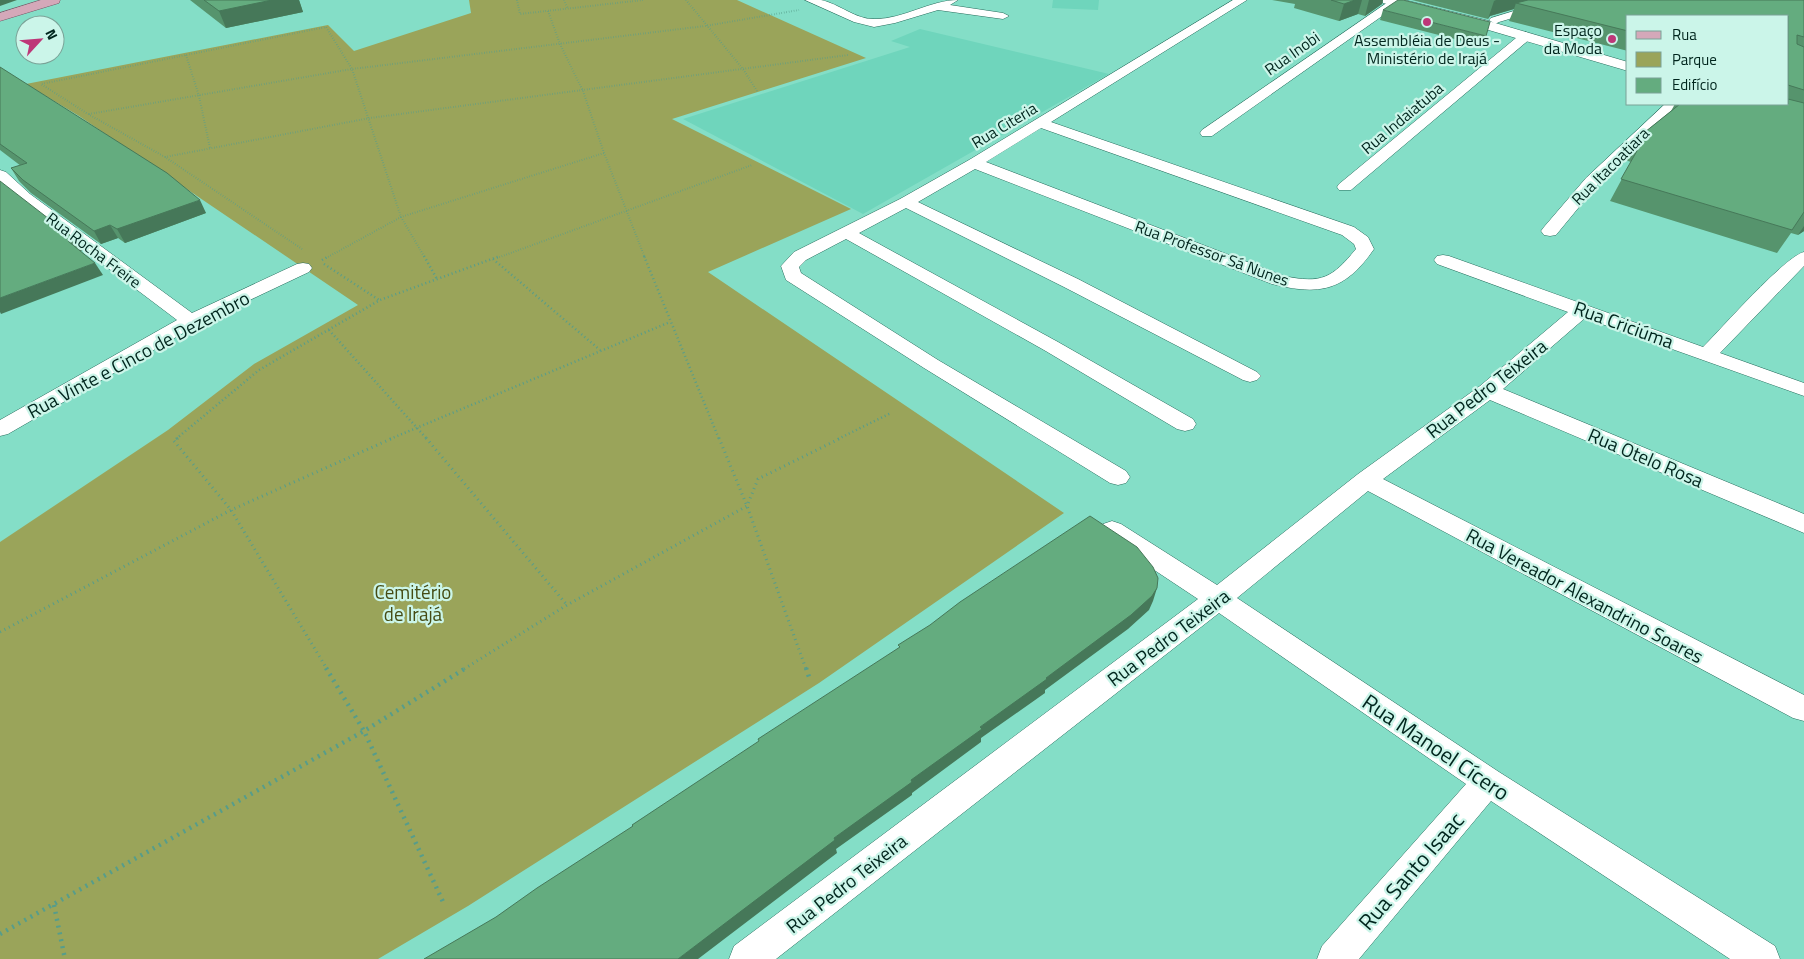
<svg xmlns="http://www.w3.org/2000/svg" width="1804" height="959" font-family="'Titillium Web',sans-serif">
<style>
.built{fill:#6fd5bc}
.green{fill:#9aa45a}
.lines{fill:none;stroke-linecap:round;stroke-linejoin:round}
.minor-casing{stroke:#266c5c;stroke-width:1}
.secondary-casing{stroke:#266c5c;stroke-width:1}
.primary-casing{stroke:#775464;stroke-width:1}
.path-far3{stroke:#569d8b;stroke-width:2;stroke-dasharray:0.5 2;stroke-linecap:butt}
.path-far2{stroke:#569d8b;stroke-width:2.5;stroke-dasharray:1 3;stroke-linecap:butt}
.path-far1{stroke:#569d8b;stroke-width:3;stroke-dasharray:1 4;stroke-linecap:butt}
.path{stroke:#569d8b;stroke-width:4.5;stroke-dasharray:2 5;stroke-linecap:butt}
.minor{fill:#fff;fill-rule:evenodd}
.secondary{fill:#fff;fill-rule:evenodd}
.primary{fill:#d4a8b9;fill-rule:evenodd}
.wall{fill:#56946d}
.shaded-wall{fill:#467859}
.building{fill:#64ac7f;stroke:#467859}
.poi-dot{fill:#be3778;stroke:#cbf5e9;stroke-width:2}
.labels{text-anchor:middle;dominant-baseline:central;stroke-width:4.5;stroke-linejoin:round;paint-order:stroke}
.far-poi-label{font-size:16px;fill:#00251d;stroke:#cbf5e9;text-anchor:end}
.far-street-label{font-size:16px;fill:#00251d;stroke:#cbf5e9}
.street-label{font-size:19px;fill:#00251d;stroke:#cbf5e9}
.park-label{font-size:19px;fill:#454b13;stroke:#cbf5e9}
.near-street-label{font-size:22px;fill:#00251d;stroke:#cbf5e9}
</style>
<rect width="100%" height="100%" fill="#84dec7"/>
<g class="built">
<polygon points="1053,0 1099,0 1098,10 1052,8"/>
<polygon points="920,29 1109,74 863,214 683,119 910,47 891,41"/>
</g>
<polygon class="green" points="469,0 737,0 866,58 672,119 851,209 708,272 1064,513 819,683 468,906 378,959 0,959 0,542 168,430 254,364 358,305 79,116 26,84 328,25 354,51 471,13"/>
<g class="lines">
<g class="minor-casing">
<g id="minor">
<path d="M805 0C810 0 816 0 821 0 840 4 856 20 875 19 904 19 930 0 958 0L950 5 1003 13 1009 16 1003 19 938 10 895 23 874 27 854 22Z"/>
<path d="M1233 0H1247L1051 122 1354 227 1368 237 1374 249C1345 291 1320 296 1272 284L975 169 918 202 1078 279 1257 372 1261 376 1257 380 1250 382 1243 380 1064 287 906 208 859 233 1058 342 1193 419 1196 424 1193 429 1185 431 1177 429 1044 350 846 239 806 260 799 267 801 273 938 360 1126 471 1130 477 1126 483 1118 485 1110 483 924 368 786 280 781 266 794 252 900 199 969 160ZM1041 128 1342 235 1354 244 1356 249C1332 278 1322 284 1284 276L986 162Z"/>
<polygon points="1391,0 1400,0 1402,2 1212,136 1202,136 1200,133 1202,130"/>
<polygon points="1550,0 1568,0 1566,2 1499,22 1495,24 1489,20 1491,18"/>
<polygon points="1526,32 1532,36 1530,39 1351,190 1339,190 1337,187 1339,184 1522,33"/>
<polygon points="1665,104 1680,104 1598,184 1556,235 1550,236 1544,235 1541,231 1544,227 1586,178"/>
<polygon points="0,170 6,172 30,194 192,313 297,264 303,263 309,264 312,268 309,272 197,325 8,434 0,436 0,420 177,320 18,200 0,184"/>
<path d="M1804 252V266L1720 353 1804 383V396L1585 318 1503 389 1804 514V533L1490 400 1383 479 1804 695V721L1793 718 1368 491 1237 598 1499 772 1775 946 1780 959H1730L1491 801 1359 959H1317L1322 946 1466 784 1219 613 776 959H729L734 946 1198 599 1103 536 1099 530 1103 524 1112 521 1121 524 1217 585 1358 474 1480 386 1568 312 1437 264 1434 260 1437 256 1443 255 1449 256 1703 347C1721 329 1785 256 1804 252Z"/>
</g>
</g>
<g class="secondary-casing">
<polygon id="secondary" points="1382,0 1404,0 1485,20 1628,62 1628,71 1475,26 1383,3"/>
</g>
<g class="primary-casing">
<polygon id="primary" points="41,0 60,0 59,3 0,21 0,13"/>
</g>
<g class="path-far3">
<polyline points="517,0 520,14 643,0"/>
<polyline points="564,0 568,9"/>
<polyline points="686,0 743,69 757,91"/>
<polyline points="548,11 560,44 583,91 604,153 645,258"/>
<polyline points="186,55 199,96 210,148"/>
<polyline points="89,114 352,69 705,26 799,10"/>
<polyline points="165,157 370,118 848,55"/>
<polyline points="302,249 165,157 88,114 41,84 326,27 352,69 401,217 425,258"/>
<polyline points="326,258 401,217 604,153"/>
<polyline points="497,258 752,165"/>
</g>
<g class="path-far2">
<polyline points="424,256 437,279"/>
<polyline points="644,256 719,439"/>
<polyline points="493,259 600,350"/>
<polyline points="322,260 329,256"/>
<polyline points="324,264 379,300"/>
<polyline points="329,330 427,439"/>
<polyline points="176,439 259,370 380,300 500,256"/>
<polyline points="390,439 670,322"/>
<polyline points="838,439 891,413"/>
</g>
<g class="path-far1">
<polyline points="178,438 174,441 231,510 327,669"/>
<polyline points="426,438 567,605"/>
<polyline points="719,438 747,506 806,669"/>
<polyline points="0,632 231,510 393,438"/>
<polyline points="464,669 567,605 747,506 758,479 841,438"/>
</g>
<g class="path">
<polyline points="326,668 364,731 444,904"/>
<polyline points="806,668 809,677"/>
<polyline points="54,905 65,959"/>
<polyline points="0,934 364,731 466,668"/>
</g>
<use href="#minor" class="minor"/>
<use href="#secondary" class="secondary"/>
<use href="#primary" class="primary"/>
</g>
<g class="wall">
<polygon points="190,0 299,0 303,12 226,28"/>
<polygon points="1272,0 1383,0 1382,4 1365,16 1358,14 1339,21 1294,8 1295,4"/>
<polygon points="1412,0 1804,0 1804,231 1798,235 1791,233 1777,253 1610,201 1631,162 1625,160 1635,140 1671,111 1675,104 1788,104 1788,16 1628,16 1628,51 1509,21 1514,9 1490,16 1488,19"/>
<polygon points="1383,10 1486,36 1482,46 1380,20"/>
<polygon points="0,67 206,213 125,243 118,238 101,244 31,193 19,181 11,168 21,166 0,150"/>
</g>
<g class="shaded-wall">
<polygon points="0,0 17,0 0,6"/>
<polygon points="272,0 299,0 303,12 226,28 219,11"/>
<polygon points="1355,0 1362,0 1358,14 1339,21 1344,4"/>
<polygon points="1369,0 1383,0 1382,4 1365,16"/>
<polygon points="1496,0 1544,0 1516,3 1514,9 1490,16 1488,19 1494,1"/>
<polygon points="200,200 206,213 125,243 117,229"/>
<polygon points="110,225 118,238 101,244 94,231"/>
<polygon points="1804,226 1804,231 1798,235"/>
<polygon points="75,239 82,251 76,253 68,241"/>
<polygon points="95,263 103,275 1,314 0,312 0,298"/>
<polygon points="1157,588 1153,601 1149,610 1128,629 1045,690 1045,693 981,738 981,742 912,793 912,795 836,849 837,853 698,959 678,959 834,838 980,727 1046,678"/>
</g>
<g class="building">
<polygon points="204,0 272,0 219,11"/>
<polygon points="1331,0 1355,0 1344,4"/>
<polygon points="1398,0 1403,0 1490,22 1486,36 1383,10"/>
<polygon points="1528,0 1804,0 1804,37 1797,35 1797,44 1804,47 1804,90 1788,85 1788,16 1628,16 1628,31 1516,3"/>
<polygon points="0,67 134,152 167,173 200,200 117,229 110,225 94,231 23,180 11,168 27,163 0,144"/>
<polygon points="1788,99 1804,103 1804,212 1792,230 1621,179 1642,142 1635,140 1680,104 1679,104 1788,104"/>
<polygon points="0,181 75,239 68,241 95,263 0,298"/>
<polygon points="1090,516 1137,547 1153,567 1158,578 1157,588 1152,596 1131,615 1046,678 1047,679 980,727 982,729 911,780 912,782 834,838 835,840 678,959 424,959 496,917 537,888 633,826 632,825 759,741 758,739 900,647 898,645 930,625 960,602"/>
</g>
<g class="poi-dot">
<circle cx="1427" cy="22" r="5"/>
<circle cx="1612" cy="39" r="5"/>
</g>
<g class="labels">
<g class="far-poi-label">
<text x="1602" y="30">Espaço<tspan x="1602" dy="18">da Moda</tspan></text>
<text x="1427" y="40" text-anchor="middle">Assembléia de Deus -<tspan x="1427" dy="18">Ministério de Irajá</tspan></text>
</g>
<g class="far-street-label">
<text transform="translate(1292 53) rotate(-35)">Rua Inobi</text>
<text transform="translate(1402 118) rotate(-40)">Rua Indaiatuba</text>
<text transform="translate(1004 125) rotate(-31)">Rua Citeria</text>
<text transform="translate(1610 166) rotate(-45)">Rua Itacoatiara</text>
<text transform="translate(94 250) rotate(37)">Rua Rocha Freire</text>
<text transform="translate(1212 253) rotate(20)">Rua Professor Sá Nunes</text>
</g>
<g class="street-label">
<text transform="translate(1624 324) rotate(20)">Rua Criciúma</text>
<text transform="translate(138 354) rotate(-28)">Rua Vinte e Cinco de Dezembro</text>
<text transform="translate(1486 388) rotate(-38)">Rua Pedro Teixeira</text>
<text transform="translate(1646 457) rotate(23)">Rua Otelo Rosa</text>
<text transform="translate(1585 595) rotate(28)">Rua Vereador Alexandrino Soares</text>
<text transform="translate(1168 637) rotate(-37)">Rua Pedro Teixeira</text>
<text transform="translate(846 883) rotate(-38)">Rua Pedro Teixeira</text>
</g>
<g class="park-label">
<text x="413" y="591">Cemitério<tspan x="413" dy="22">de Irajá</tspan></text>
</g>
<g class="near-street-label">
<text transform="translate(1436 747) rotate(34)">Rua Manoel Cícero</text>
<text transform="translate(1411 871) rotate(-49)">Rua Santo Isaac</text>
</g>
</g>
<rect x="1626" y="15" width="162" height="90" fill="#cbf5e9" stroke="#7aa297"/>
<rect x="1636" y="31" width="25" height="8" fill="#d4a8b9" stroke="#7aa297"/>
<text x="1672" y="40" font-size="15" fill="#00251d">Rua</text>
<rect x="1636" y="52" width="25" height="15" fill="#9aa45a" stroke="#7aa297"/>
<text x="1672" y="65" font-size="15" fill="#00251d">Parque</text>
<rect x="1636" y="78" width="25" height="15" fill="#64ac7f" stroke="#7aa297"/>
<text x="1672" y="90" font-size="15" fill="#00251d">Edifício</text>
<g transform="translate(40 40) rotate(64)"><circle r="24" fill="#cbf5e9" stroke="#7aa297"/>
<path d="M0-4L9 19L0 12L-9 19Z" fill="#be3778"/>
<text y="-8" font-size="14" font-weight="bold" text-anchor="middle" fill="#00251d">N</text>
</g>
</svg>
